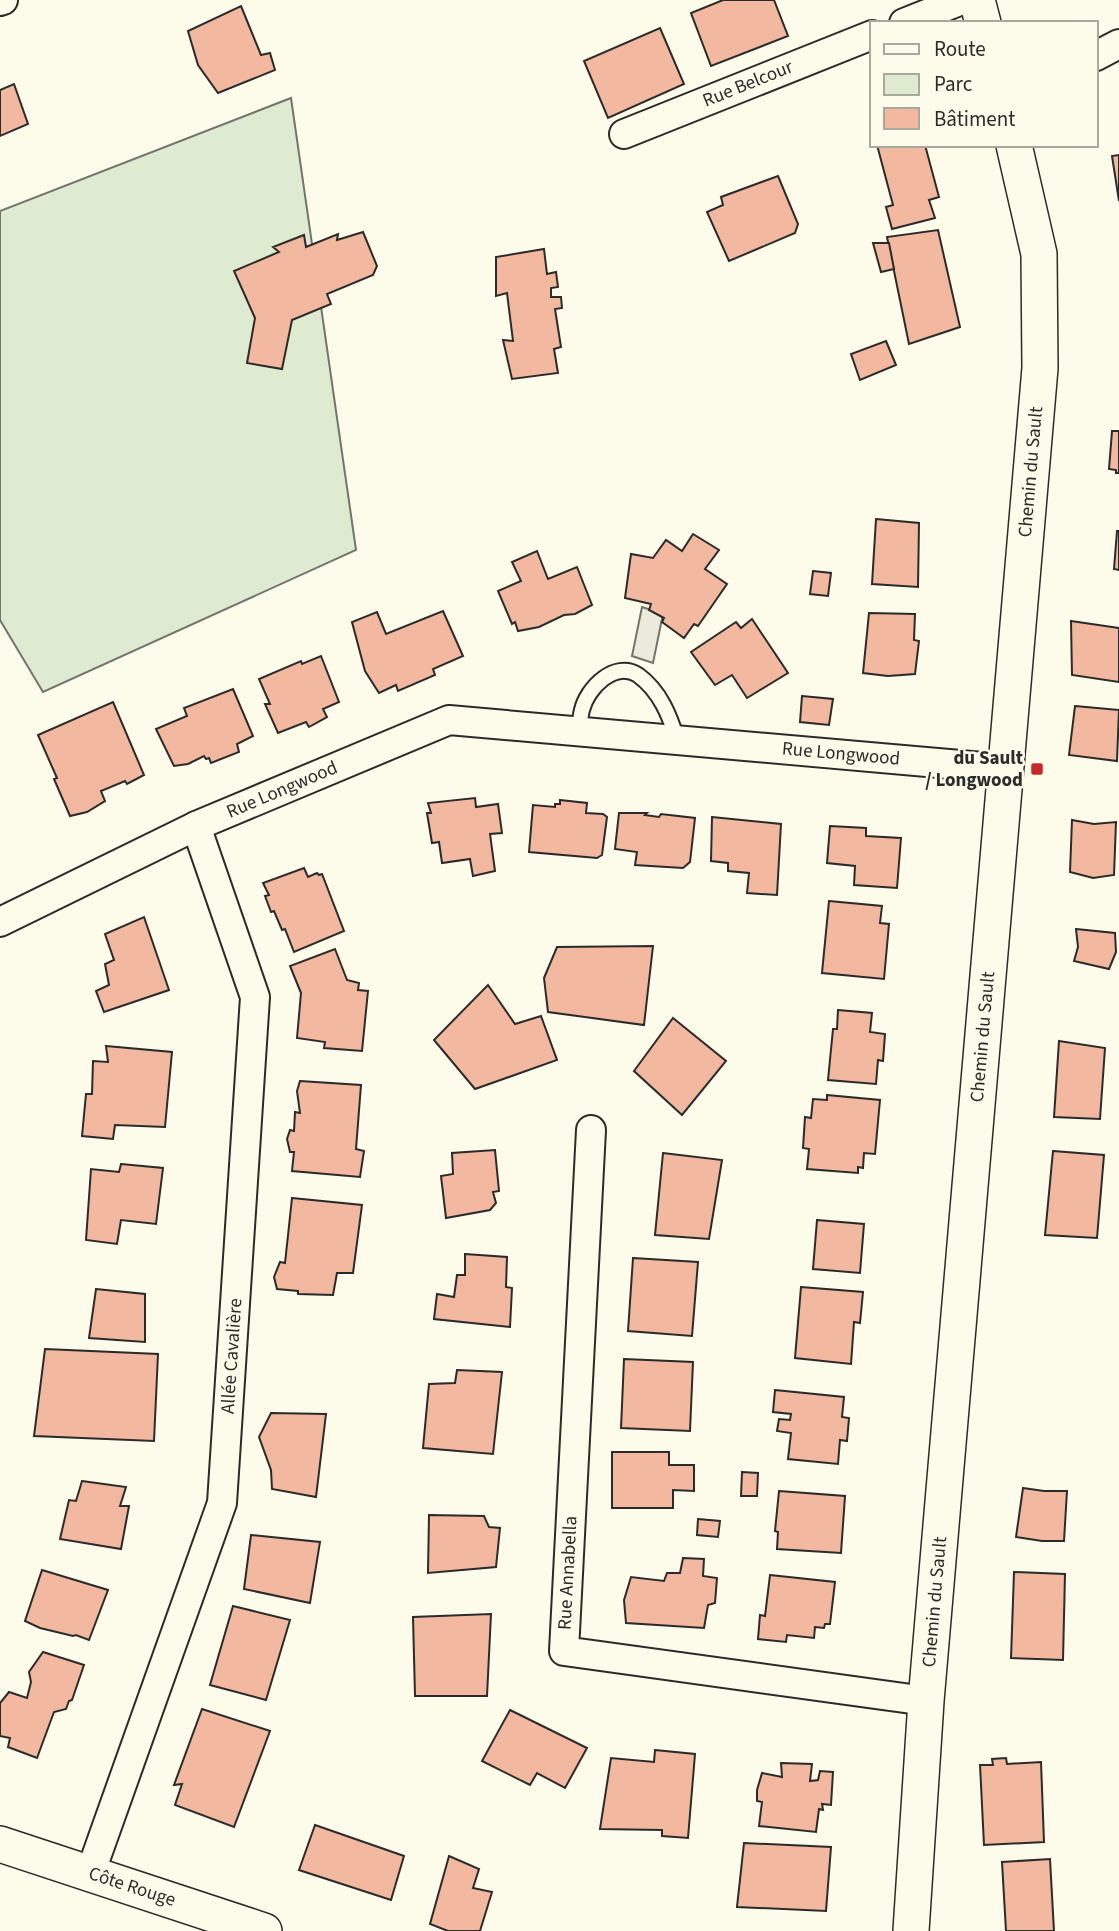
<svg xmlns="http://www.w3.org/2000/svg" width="1119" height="1931" font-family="'Source Sans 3',sans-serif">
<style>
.green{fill:#deebd1;stroke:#74746e;stroke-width:2}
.parking{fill:#eceadb;stroke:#74746e;stroke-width:2}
.building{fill:#f2b8a0;stroke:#2b2b2b;stroke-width:2}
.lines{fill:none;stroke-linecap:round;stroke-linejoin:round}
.service-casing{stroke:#2b2b2b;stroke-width:18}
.minor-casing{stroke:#2b2b2b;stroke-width:32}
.tertiary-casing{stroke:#2b2b2b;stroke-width:38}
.service{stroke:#fdfbea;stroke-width:14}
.minor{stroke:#fdfbea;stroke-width:28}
.tertiary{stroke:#fdfbea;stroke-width:35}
.poi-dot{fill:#c62828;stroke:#fdfbea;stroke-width:2.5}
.labels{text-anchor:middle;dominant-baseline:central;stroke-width:5;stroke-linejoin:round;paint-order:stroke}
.street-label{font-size:19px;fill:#2b2b2b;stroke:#fdfbea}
.poi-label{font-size:19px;font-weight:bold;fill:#2b2b2b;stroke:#fdfbea;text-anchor:end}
</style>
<rect width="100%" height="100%" fill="#fdfbea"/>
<polygon class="green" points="291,98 356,550 43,692 0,620 0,211"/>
<polygon class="parking" points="642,607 663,614 653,663 632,656"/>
<g class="building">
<polygon points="723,0 774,0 788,36 711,66 691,13"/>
<polygon points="241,6 261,55 270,53 275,70 218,93 198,65 188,31"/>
<polygon points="660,28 684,84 608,118 584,61"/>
<polygon points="14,84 28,124 0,136 0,90"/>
<polygon points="877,145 925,145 939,197 929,200 935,218 892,229 886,207 893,205"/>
<polygon points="1119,155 1119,201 1112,156"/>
<polygon points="778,176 798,224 795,233 729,261 707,212 723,205 721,197"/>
<polygon points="938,230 960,327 909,344 887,237"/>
<polygon points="363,232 377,266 373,275 327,294 331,304 292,320 282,369 247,363 255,318 234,271 279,252 273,247 304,235 306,247 338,234 337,240"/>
<polygon points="873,243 889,243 894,269 881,272"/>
<polygon points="544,249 547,274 556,272 558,287 551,288 551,297 561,297 562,308 555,309 561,347 554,349 558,373 512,379 503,340 513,341 507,293 496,296 496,257"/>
<polygon points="886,341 896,365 860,380 851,354"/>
<polygon points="1112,431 1119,431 1119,473 1116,473 1116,470 1109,469"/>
<polygon points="876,519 919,523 918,587 872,584"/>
<polygon points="1117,531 1119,531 1119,570 1114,569"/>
<polygon points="693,534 719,550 705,569 727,584 698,626 694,624 684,638 662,622 664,618 649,610 651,604 625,598 631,554 653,558 666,540 682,551"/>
<polygon points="537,551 548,579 577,567 592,605 575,614 564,615 539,627 518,631 515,622 512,624 498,591 521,581 512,562"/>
<polygon points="813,571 831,573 828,596 810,594"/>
<polygon points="443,611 463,656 433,669 435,675 398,691 396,685 379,693 365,671 352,622 377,612 386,634"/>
<polygon points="869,613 915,614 914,640 919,641 915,674 888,676 863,673"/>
<polygon points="752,619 788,673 747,698 732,675 715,685 691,652 736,622 741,628"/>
<polygon points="1071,621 1119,628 1119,682 1072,675"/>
<polygon points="321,656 339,702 323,709 327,717 309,727 306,722 278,733 265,704 270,704 259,679 301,661 302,664"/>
<polygon points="233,689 253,736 237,744 239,752 211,763 209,758 206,759 204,756 188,764 174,766 156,729 187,716 184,708"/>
<polygon points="802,696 833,699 829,725 800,722"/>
<polygon points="113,702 144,775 127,784 125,781 101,791 105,801 87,812 70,816 54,779 57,778 38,735"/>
<polygon points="1075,706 1119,710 1117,761 1069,755"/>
<polygon points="475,798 476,807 498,804 502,833 490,834 495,871 473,876 470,859 442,863 439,842 432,843 427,813 431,813 428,803"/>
<polygon points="560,800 587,803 586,813 603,814 607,817 602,855 597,858 529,852 533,805 555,807 555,804 560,804"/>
<polygon points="619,813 647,813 645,815 659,817 661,814 695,818 690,862 683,868 635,865 637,852 615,849"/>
<polygon points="712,817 781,824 777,895 747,893 749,873 728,871 728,863 711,861"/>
<polygon points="1072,820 1094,824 1116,822 1114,875 1093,878 1070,872"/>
<polygon points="830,826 866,828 866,836 901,838 897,888 854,885 855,866 827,863"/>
<polygon points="304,868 308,877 317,873 319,875 322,874 344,931 294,952 285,929 282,930 274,911 271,912 265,896 269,895 263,883"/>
<polygon points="829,901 882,906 880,923 889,924 884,979 822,973"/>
<polygon points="144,917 169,990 104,1012 96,991 109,985 105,964 114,960 105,934"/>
<polygon points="1076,929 1115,933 1116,952 1109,969 1074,961 1078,947"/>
<polygon points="653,946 644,1025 548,1012 544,978 557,947"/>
<polygon points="335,949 347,980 359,983 358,990 368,991 362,1051 324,1048 325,1042 297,1038 301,993 290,966"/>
<polygon points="488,985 515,1024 541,1016 557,1060 475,1089 434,1040"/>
<polygon points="838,1010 872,1013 870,1032 885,1034 883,1061 878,1060 876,1084 828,1080 833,1029 837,1029"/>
<polygon points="673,1018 726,1061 682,1115 634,1071"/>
<polygon points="1059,1041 1105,1048 1100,1119 1054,1117"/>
<polygon points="106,1046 172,1052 165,1127 115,1125 113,1139 82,1136 86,1094 92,1094 93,1061 108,1062"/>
<polygon points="300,1081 361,1085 356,1149 364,1151 360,1177 292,1171 294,1152 290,1152 287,1139 290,1130 294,1131 295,1112 300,1113 297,1091"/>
<polygon points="827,1095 880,1100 875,1154 864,1153 863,1168 858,1167 858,1173 807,1169 809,1149 803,1148 805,1117 811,1118 813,1099 827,1100"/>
<polygon points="495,1150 499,1191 493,1192 496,1203 490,1210 446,1218 441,1176 453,1174 452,1153"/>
<polygon points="1053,1151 1104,1155 1097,1238 1045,1235"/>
<polygon points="663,1153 722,1160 709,1239 655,1235"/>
<polygon points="121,1164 163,1168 156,1224 121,1220 117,1244 86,1240 91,1169 119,1172"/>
<polygon points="292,1198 362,1205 353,1273 337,1273 333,1295 298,1294 298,1291 277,1289 274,1277 280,1262 285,1263"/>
<polygon points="817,1220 864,1224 860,1273 813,1269"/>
<polygon points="465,1254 507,1257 506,1287 512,1288 510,1327 434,1319 437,1294 454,1297 457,1275 465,1275"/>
<polygon points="633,1258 698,1262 692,1336 628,1331"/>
<polygon points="801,1287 863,1292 860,1323 854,1322 851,1364 795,1358"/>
<polygon points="96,1289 145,1294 145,1342 89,1338"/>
<polygon points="45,1349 158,1354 154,1441 34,1436"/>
<polygon points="624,1359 693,1362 690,1431 621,1428"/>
<polygon points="457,1370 502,1372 493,1454 423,1448 429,1384 455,1383"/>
<polygon points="775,1390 844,1397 842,1417 849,1418 847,1441 840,1440 838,1464 788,1459 791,1433 777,1431 779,1419 790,1420 791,1414 773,1412"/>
<polygon points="271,1413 326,1414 316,1497 272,1489 271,1470 259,1437"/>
<polygon points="612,1452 669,1452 669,1465 694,1465 694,1491 673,1490 673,1508 612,1508"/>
<polygon points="742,1472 758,1473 757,1496 741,1496"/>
<polygon points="82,1481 126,1487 120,1506 129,1506 121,1549 60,1539 69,1500 76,1501"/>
<polygon points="1023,1488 1044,1491 1067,1491 1064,1541 1042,1541 1016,1537"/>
<polygon points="779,1491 845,1496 841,1553 777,1549 778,1532 775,1531"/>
<polygon points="429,1515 484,1516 489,1527 500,1528 496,1567 428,1573"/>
<polygon points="698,1519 720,1521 718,1537 697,1535"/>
<polygon points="251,1535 320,1542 310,1603 244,1589"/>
<polygon points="683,1558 704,1559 703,1576 717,1578 715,1603 708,1605 704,1628 626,1623 624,1600 631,1577 664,1581 667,1573 680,1573"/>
<polygon points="42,1570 108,1590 89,1640 76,1635 73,1636 40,1628 25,1621"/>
<polygon points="1014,1572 1065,1574 1063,1660 1011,1658"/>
<polygon points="770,1575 835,1582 830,1624 825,1624 824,1628 815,1627 814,1638 787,1635 786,1642 758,1639 760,1615 765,1616"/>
<polygon points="233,1606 290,1620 266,1700 210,1685"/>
<polygon points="491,1614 487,1696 415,1696 413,1617"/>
<polygon points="43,1652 84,1665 72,1700 69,1701 66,1709 54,1712 37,1758 8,1747 10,1738 0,1736 0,1703 9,1692 27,1698 31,1682 29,1672"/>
<polygon points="202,1709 270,1731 234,1827 175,1805 182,1784 174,1785"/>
<polygon points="510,1710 587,1748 565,1788 537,1773 530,1785 482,1761"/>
<polygon points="655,1750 695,1754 688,1838 662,1836 662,1830 600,1829 611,1758 654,1762"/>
<polygon points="1006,1758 1007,1764 1041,1762 1044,1842 984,1845 980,1765 993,1765 992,1759"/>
<polygon points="781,1763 812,1764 810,1781 818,1780 820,1771 833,1772 831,1805 822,1804 823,1810 819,1809 816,1832 759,1826 762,1802 757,1801 757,1790 762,1773 782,1777"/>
<polygon points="315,1825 404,1856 391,1900 299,1870"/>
<polygon points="744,1843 831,1847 826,1911 737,1907"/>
<polygon points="449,1856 479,1869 473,1888 492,1892 480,1931 448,1931 430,1924"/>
<polygon points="1050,1859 1054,1931 1006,1931 1002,1862"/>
</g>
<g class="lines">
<g class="service-casing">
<path id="service" d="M579 732C580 725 580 717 582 710 587 688 615 660 638 675 660 691 670 716 677 740"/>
</g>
<g class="minor-casing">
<g id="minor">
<polyline points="0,1 3,0"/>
<polyline points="904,23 962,0"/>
<polyline points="1096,56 1119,44"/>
<polyline points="624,134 872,35"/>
<polyline points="0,922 196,826 449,720 1006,769"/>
<polyline points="591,1130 564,1651 926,1701"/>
<polyline points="90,1874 222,1503 255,997 196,826"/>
</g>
</g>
<g class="tertiary-casing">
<g id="tertiary">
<polyline points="977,0 983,23"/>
<polyline points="0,1844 264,1931"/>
<polyline points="911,1931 926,1701 1040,368 1039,254 1014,145"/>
</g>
</g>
<use href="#service" class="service"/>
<use href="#minor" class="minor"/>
<use href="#tertiary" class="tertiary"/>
</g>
<rect class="poi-dot" x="1030" y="762" width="14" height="14" rx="3.5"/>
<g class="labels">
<g class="street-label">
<text transform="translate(748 84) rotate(-22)">Rue Belcour</text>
<text transform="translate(1031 472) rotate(-85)">Chemin du Sault</text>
<text transform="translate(841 754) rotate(5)">Rue Longwood</text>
<text transform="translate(282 790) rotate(-23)">Rue Longwood</text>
<text transform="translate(983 1037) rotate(-85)">Chemin du Sault</text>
<text transform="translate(232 1356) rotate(-86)">Allée Cavalière</text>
<text transform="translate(568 1573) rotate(-87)">Rue Annabella</text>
<text transform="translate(935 1602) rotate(-85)">Chemin du Sault</text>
<text transform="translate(132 1887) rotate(18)">Côte Rouge</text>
</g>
<g class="poi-label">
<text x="1023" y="758">du Sault<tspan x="1023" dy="22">/ Longwood</tspan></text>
</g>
</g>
<rect x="870" y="21" width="228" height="126" fill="#fdfbea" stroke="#a9a89e" stroke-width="2"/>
<rect x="884" y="44" width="35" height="10" fill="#fdfbea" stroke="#a9a89e" stroke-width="2"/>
<text x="934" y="56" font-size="21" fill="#2b2b2b">Route</text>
<rect x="884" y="74" width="35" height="21" fill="#deebd1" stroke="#a9a89e" stroke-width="2"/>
<text x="934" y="91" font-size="21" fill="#2b2b2b">Parc</text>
<rect x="884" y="108" width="35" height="21" fill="#f2b8a0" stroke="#a9a89e" stroke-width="2"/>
<text x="934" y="126" font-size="21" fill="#2b2b2b">Bâtiment</text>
</svg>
